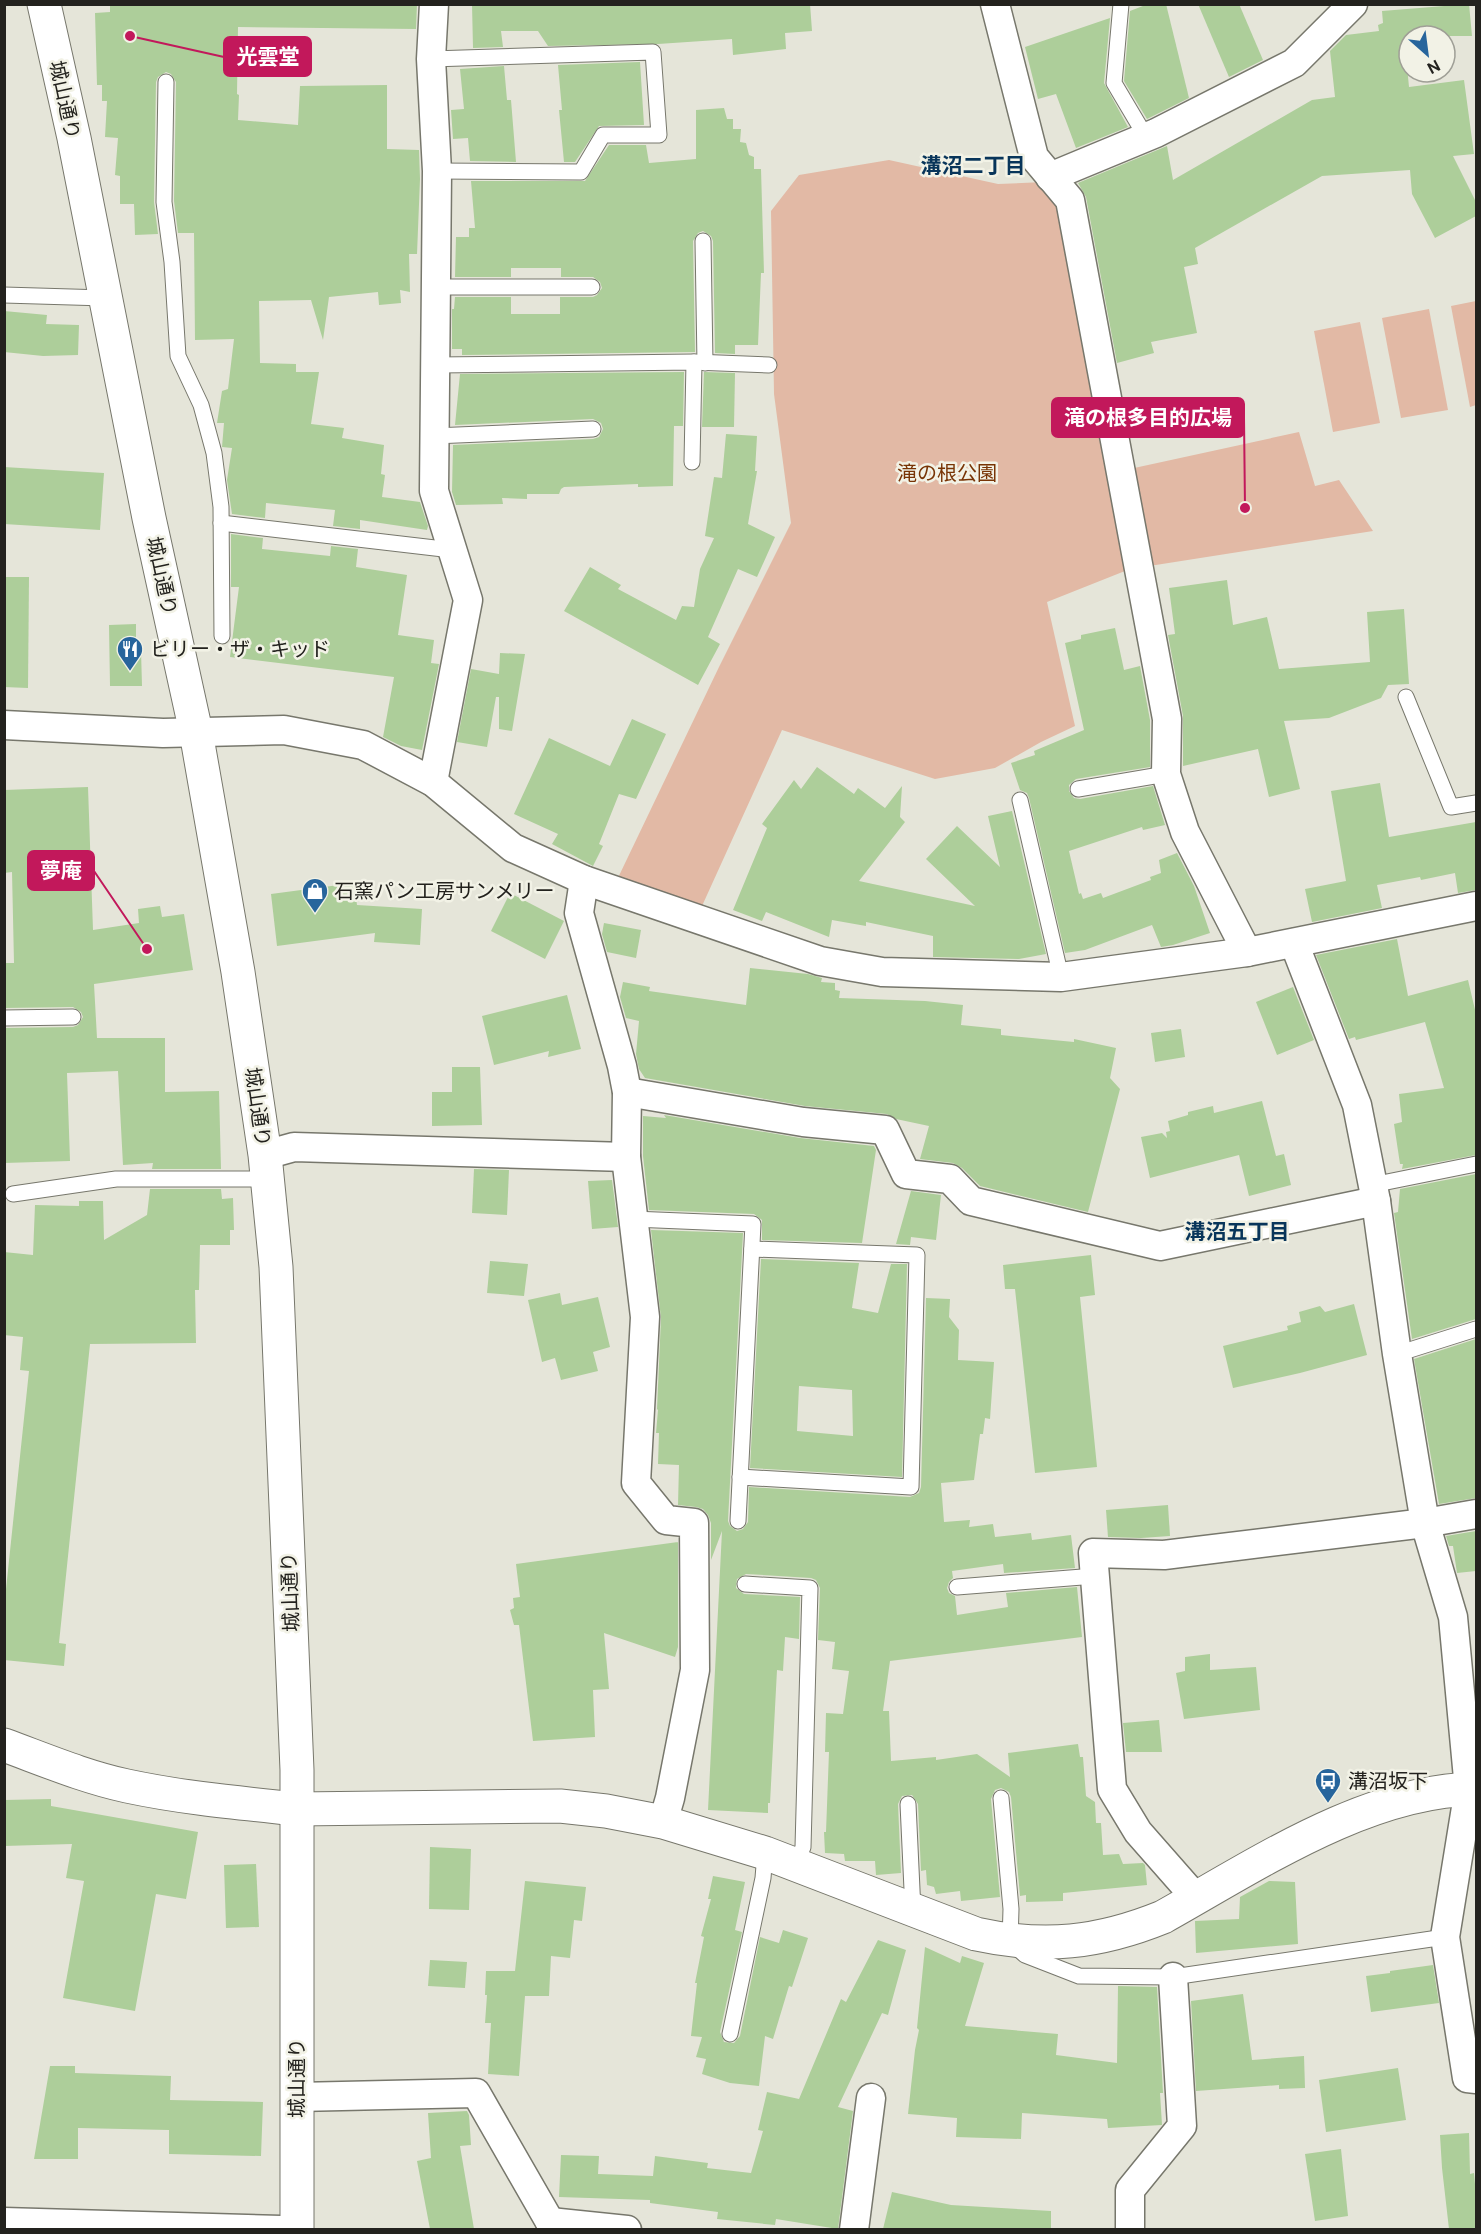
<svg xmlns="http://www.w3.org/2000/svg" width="1481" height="2234" font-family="'DM Sans','Noto Sans JP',sans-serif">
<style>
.green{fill:#e2b9a5}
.building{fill:#adce9a;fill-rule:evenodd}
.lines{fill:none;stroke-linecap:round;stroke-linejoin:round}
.lane-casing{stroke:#77776c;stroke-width:17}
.street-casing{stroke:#77776c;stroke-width:31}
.secondary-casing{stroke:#77776c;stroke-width:35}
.lane{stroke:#fff;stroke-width:15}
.street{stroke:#fff;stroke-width:28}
.secondary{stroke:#fff;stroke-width:33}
.labels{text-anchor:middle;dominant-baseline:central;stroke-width:5;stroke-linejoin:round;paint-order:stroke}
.street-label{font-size:20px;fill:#23221e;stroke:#f2f2e6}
.park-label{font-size:20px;fill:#783405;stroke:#f2f2e6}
.poi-label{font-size:20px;fill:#23221e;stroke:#f2f2e6;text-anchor:start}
.neighbourhood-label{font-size:21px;font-weight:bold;fill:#08355a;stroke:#f2f2e6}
.leader{fill:none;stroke:#c2185b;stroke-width:2}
.callout-dot{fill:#c2185b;stroke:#f2f2e6;stroke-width:2}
.callout{fill:#c2185b;stroke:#c2185b;stroke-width:2}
.callout-label{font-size:21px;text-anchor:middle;font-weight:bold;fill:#fff}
</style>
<rect width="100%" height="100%" fill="#e5e5d9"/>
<g class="green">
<polygon points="889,160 998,184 1044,182 1064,200 1130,569 1047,602 1075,726 1041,742 995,768 935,779 782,730 702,906 616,882 719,667 791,523 774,394 771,211 799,175"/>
<polygon points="1476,301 1476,405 1470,407 1451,306"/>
<polygon points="1429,309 1448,410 1401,418 1382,318"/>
<polygon points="1360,322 1380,423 1333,432 1314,331"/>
<polygon points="1299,432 1315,486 1339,480 1373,531 1143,567 1125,470"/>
</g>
<g class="building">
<polygon points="110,4 417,4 416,29 238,27 237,94 239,95 238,120 298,125 300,86 387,85 387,149 419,150 420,179 417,254 409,254 410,292 400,290 401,303 379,305 378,292 329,297 323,340 311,300 259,301 260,363 296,364 296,372 319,372 311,424 344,428 342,438 384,445 381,474 385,475 382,497 420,502 428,526 427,530 360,520 360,529 333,526 335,510 266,503 265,518 232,514 227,480 232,448 222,447 224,423 217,423 222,391 228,389 234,339 195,340 194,233 178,233 174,201 176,82 171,74 166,72 158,77 156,82 154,202 158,234 135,235 134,204 120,204 120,176 115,175 118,138 105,137 107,101 102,101 102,85 97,85 95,13 110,12"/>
<polygon points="472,4 810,4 812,31 785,33 786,49 733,55 732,39 658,44 548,46 538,31 501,31 503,47 473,48"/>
<polygon points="1148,4 1166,4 1189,98 1147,119 1124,81 1130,11"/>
<polygon points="1198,4 1239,4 1263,60 1229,77"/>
<polygon points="1469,4 1472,36 1404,36 1409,87 1464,80 1474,154 1453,156 1476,202 1476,216 1435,238 1412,194 1410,170 1322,176 1195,248 1198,264 1184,267 1197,333 1151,342 1154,353 1117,363 1086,197 1078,183 1167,146 1173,180 1312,100 1335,97 1330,51 1346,35 1379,31 1378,25 1383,23 1382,11"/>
<polygon points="1110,18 1104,83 1128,127 1076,148 1056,94 1038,99 1025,47"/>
<polygon points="640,62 644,125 599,126 575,162 564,162 559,110 562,110 558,65"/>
<polygon points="504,66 507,100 511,100 516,162 470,161 468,138 453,139 451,110 464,109 460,69"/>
<polygon points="724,108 727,119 733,119 733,129 741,129 740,142 746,143 749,155 754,157 754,169 761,169 764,273 761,273 758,345 735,345 735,354 715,353 713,241 711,236 703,231 698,233 693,241 695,352 462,355 462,349 452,349 452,309 454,309 455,297 511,297 511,314 560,314 560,297 593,297 597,295 602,288 600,282 593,277 561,277 561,268 511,268 511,277 455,277 456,237 469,237 469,228 475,228 471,181 585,181 609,145 646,145 649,163 696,159 696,110"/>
<polygon points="4,311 47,315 46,324 79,325 78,355 43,356 4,352"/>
<polygon points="684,372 683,426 674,426 673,486 638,487 638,484 564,487 561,489 559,494 527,494 527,499 502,498 503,504 456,505 452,492 453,445 593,439 599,437 603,429 601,423 593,419 455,425 460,374"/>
<polygon points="704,372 735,373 734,427 702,427"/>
<polygon points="726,434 757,436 755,471 757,471 748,524 775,537 757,577 738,569 708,637 720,644 698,685 564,611 590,567 621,585 618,589 676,620 682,606 694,607 700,569 714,538 705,536 714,477 722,478"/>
<polygon points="4,467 104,473 100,530 4,524"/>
<polygon points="231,534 263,538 262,549 330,556 331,546 358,549 356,567 407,575 398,635 434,640 431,663 439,664 422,750 401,746 383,737 394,677 230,657 239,587 231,587"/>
<polygon points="4,577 29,577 28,688 4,687"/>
<polygon points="1227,580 1233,625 1267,617 1279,669 1370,662 1367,612 1404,609 1409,684 1388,685 1381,698 1329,718 1284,721 1300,789 1269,797 1258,749 1183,766 1183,716 1168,635 1175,634 1169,588"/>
<polygon points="136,624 136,650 141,650 142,686 110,686 109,625"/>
<polygon points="1115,628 1124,670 1140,666 1150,720 1150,767 1076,779 1069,785 1069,791 1074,798 1080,799 1153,786 1165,825 1143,830 1142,827 1069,851 1079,894 1081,893 1083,899 1101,893 1103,898 1151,880 1150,877 1161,873 1159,860 1177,853 1194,886 1210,933 1173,945 1161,947 1152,925 1085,950 1065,953 1029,798 1027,793 1020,790 1011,763 1035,755 1034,751 1084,730 1065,643 1081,639 1081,635"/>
<polygon points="500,653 525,654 512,731 499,729 499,697 496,697 487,747 457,742 471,669 499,674"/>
<polygon points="632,719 666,734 636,799 619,794 599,844 603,846 593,866 552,844 558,834 514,814 549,738 610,766"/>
<polygon points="817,767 854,794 858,788 885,808 902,786 900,817 905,822 859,881 975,906 926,859 957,826 1000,867 988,816 1012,811 1046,954 1019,959 933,957 933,936 866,922 866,926 832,920 829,937 766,912 762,921 733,910 767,828 762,824 794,780 801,789"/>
<polygon points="1380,783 1389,837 1476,822 1476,890 1458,893 1455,873 1421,880 1420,877 1377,885 1382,908 1312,922 1305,889 1346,881 1331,791"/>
<polygon points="88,787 93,930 139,923 138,909 160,906 162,917 184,914 193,970 94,984 97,1038 165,1038 165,1092 219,1091 221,1169 152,1169 153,1163 123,1165 118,1071 67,1073 70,1161 4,1163 4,1028 73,1027 78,1025 83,1017 81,1012 73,1007 4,1008 4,963 14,963 12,872 4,873 4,790"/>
<polygon points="354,883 357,905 422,909 420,945 374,942 375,933 277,946 271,894"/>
<polygon points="510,893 564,921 545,959 491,931"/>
<polygon points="604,923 641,930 636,958 607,952 602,934"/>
<polygon points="1397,939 1408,996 1468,980 1476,1014 1476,1155 1402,1169 1403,1164 1400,1164 1394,1124 1402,1122 1399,1094 1444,1088 1425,1022 1356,1040 1355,1037 1349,1039 1316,955"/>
<polygon points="750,968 808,974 822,978 821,982 835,983 835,990 840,991 839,998 925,1001 963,1005 961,1025 1001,1029 1001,1035 1074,1042 1074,1039 1116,1048 1110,1078 1120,1089 1088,1212 980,1186 962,1168 953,1163 920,1159 929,1126 896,1119 887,1114 805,1106 645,1078 639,1069 636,1054 639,1021 626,1018 620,997 623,982 650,987 649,991 746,1005"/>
<polygon points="1293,987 1314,1040 1277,1055 1256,1002"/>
<polygon points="567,995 581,1049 548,1057 549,1051 494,1065 482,1016"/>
<polygon points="1181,1029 1185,1057 1155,1062 1151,1033"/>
<polygon points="452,1067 480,1067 482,1125 432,1126 432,1092 452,1092"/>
<polygon points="1262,1101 1276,1156 1284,1154 1291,1185 1249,1196 1239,1155 1150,1178 1141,1137 1162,1133 1167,1138 1166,1132 1170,1131 1168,1121 1188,1115 1188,1112 1213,1106 1214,1113"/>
<polygon points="664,1115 800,1138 874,1146 876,1150 862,1243 762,1240 762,1220 754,1214 649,1210 643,1156 643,1116 666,1118"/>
<polygon points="474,1169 509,1170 507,1215 472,1213"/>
<polygon points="1476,1174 1476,1319 1412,1339 1394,1213 1398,1212 1400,1189"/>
<polygon points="612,1180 618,1227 592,1229 588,1181"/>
<polygon points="150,1189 221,1189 222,1199 233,1198 234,1230 230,1230 230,1245 200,1245 199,1290 195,1290 196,1343 90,1344 59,1643 66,1644 64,1666 4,1660 4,1608 29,1371 20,1370 23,1337 4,1335 4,1252 33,1255 35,1205 79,1206 79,1201 103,1201 104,1240 147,1215"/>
<polygon points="911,1191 941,1195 936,1240 911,1237 910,1245 896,1244"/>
<polygon points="651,1230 743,1233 728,1521 730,1526 737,1531 743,1529 748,1522 749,1487 910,1497 919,1493 921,1487 926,1298 950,1299 949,1317 959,1330 958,1360 994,1362 990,1419 985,1418 983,1434 980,1434 974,1480 941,1483 944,1522 970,1520 969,1527 993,1524 995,1537 1031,1533 1032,1540 1071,1535 1075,1568 1004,1573 1003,1564 952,1571 953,1578 949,1582 947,1588 949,1593 955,1596 957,1615 1008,1607 1006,1593 1077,1587 1082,1637 890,1661 883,1711 889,1711 891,1761 936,1757 936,1760 977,1754 1010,1777 1008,1753 1078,1744 1080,1757 1083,1757 1086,1796 1095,1802 1096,1823 1101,1823 1103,1855 1119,1854 1123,1864 1143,1863 1145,1865 1147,1885 1063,1893 1063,1901 1026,1902 1026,1895 1020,1896 1011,1797 1009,1792 1001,1788 995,1790 991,1799 1000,1897 961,1901 960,1891 936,1894 934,1887 927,1885 926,1870 921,1871 918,1804 912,1795 902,1796 898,1804 901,1873 876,1875 875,1861 845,1861 844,1854 825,1853 824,1832 826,1832 829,1752 825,1752 826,1713 843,1714 849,1671 832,1669 835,1642 818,1640 820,1588 816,1580 811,1578 746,1574 737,1579 736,1588 744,1594 800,1597 799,1639 785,1637 783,1671 777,1670 770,1803 768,1803 768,1813 708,1810 722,1531 711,1560 711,1523 708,1515 703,1509 696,1507 678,1505 679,1465 658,1464 659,1433 656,1433 658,1410 657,1409 661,1318"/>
<polygon points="1091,1255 1095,1295 1080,1297 1097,1467 1035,1473 1015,1289 1005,1289 1003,1265"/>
<path d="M761 1259 859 1263 852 1308 878 1313 891 1264H907L902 1477 750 1468ZM799 1386 852 1390 853 1436 797 1431Z"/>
<polygon points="490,1261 528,1264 524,1296 487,1293"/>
<polygon points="560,1293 562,1305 598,1297 610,1347 593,1352 598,1371 561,1380 555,1358 542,1362 528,1300"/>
<polygon points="1354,1304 1367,1355 1300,1373 1233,1388 1223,1346 1288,1330 1287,1326 1301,1322 1299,1312 1320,1306 1325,1312"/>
<polygon points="1476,1339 1476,1498 1439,1504 1414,1359"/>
<polygon points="1168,1505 1170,1536 1141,1538 1108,1537 1106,1510"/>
<polygon points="1476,1531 1476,1571 1457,1573 1453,1546 1449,1546 1446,1536"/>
<polygon points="678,1538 678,1647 675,1657 604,1633 609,1689 593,1690 595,1737 533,1741 519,1625 514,1625 510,1610 514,1608 513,1598 520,1597 516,1564 678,1542"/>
<polygon points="1210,1654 1210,1670 1256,1667 1260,1710 1184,1719 1176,1673 1185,1671 1185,1657"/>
<polygon points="1159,1720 1162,1752 1126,1752 1123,1723"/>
<polygon points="51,1799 51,1806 198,1832 186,1899 156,1894 135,2011 63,1998 84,1881 66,1878 72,1844 4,1846 4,1800"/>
<polygon points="430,1847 471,1849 469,1910 429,1909"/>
<polygon points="256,1864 259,1927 226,1928 224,1865"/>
<polygon points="713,1876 745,1882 735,1930 742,1932 720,2032 724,2042 734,2043 740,2036 760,1937 779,1943 783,1930 808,1938 792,1987 789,1986 773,2039 765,2036 759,2086 730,2083 702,2074 706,2059 696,2057 702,2037 691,2036 697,1983 695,1983 704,1937 701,1936 711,1899 708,1899"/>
<polygon points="525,1881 586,1887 582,1921 574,1920 570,1958 551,1956 549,1996 525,1996 519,2076 488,2074 491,2023 485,2023 487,1995 485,1995 486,1971 515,1971"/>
<polygon points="1269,1881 1295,1882 1298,1944 1196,1953 1195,1921 1239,1919 1240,1897"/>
<polygon points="878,1940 906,1950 888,2015 882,2013 838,2107 853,2111 838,2229 776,2219 775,2225 717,2219 718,2212 650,2203 650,2200 559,2197 561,2155 599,2156 598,2174 653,2176 655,2156 708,2163 707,2168 751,2173 763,2131 758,2130 767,2092 799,2099 841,1999 846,2002"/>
<polygon points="925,1947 960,1963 962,1956 984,1963 965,2026 1058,2034 1056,2055 1117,2063 1118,1986 1157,1987 1163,2093 1160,2093 1162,2125 1108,2128 1107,2119 1022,2113 1021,2139 956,2137 957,2118 908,2114 915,2050 919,2030 917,2028"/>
<polygon points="430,1960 467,1962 465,1988 428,1986"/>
<polygon points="1433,1965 1439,2003 1371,2012 1366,1976 1390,1973 1390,1971"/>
<polygon points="1243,1994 1252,2060 1304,2056 1305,2088 1279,2089 1279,2085 1196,2091 1191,2001"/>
<polygon points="50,2066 75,2066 75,2073 171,2076 170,2100 263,2102 261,2156 169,2154 169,2130 78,2128 78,2159 34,2159"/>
<polygon points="1398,2068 1406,2120 1326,2132 1319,2080"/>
<polygon points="467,2111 469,2115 471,2145 460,2146 474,2229 430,2229 417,2161 431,2158 428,2113"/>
<polygon points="1469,2133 1470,2174 1474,2173 1476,2195 1476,2229 1449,2229 1442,2168 1440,2135"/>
<polygon points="1341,2149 1348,2216 1315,2221 1305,2154"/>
<polygon points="892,2192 951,2205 1051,2211 1051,2229 883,2229"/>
</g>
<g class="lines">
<g class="lane-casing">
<g id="lane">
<polyline points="1121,4 1114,83 1146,137"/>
<polyline points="431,59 653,52 659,135 603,135 581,172 437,171"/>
<polyline points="166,82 164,202 172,262 178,356 201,405 214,453 221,507 222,636"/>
<polyline points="703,241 705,363"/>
<polyline points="436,287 592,287"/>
<polyline points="4,295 105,298"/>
<polyline points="435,365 694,362 769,365"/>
<polyline points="434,436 593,429"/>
<polyline points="692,462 694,362"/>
<polyline points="221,523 452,550"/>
<polyline points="1406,697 1451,807 1476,803"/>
<polyline points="1078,789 1166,774"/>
<polyline points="1020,800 1061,977"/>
<polyline points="4,1018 73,1017"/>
<polyline points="1372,1185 1476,1164"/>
<polyline points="13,1194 116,1179 267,1179"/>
<polyline points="633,1219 753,1224 738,1521"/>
<polyline points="1397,1354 1476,1329"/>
<polyline points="740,1477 911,1487 917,1255 752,1249"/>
<polyline points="745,1584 810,1588 803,1847 796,1866"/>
<polyline points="957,1587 1095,1576"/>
<polyline points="1001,1798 1011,1909 1010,1942 1025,1955 1079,1976 1173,1977 1445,1937"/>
<polyline points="908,1804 913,1911"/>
<polyline points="730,2034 763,1878 765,1853"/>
</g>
</g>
<g class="street-casing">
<g id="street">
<polyline points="995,4 1034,157 1070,200 1167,719 1166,774 1185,832 1247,952"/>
<polyline points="1050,177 1156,133 1294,63 1353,4"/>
<polyline points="4,725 163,733 284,730 363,745 433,782 513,848 584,880 820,961 882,972 1061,977 1247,952 1476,906"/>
<polyline points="433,782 468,600 434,491 437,171 431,59 434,4"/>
<polyline points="584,880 579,913 622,1066 627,1092 626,1157 645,1317 636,1483 666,1520 694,1523 695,1670 670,1798 663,1822"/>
<polyline points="1294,943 1357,1105 1376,1201 1397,1354 1425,1523 1453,1617 1469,1789 1445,1937 1467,2078 1476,2079"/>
<polyline points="627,1092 803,1122 885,1130 906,1174 950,1179 971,1201 1160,1246 1376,1201"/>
<polyline points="265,1155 294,1147 626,1157"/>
<polyline points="1196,1898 1138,1832 1112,1789 1093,1553 1164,1555 1425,1523 1476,1514"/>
<polyline points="297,2097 476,2093 550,2222 552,2230"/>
<polyline points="4,2222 281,2230"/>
<polyline points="550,2222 627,2230"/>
<polyline points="854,2230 871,2098"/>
<polyline points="1130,2230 1130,2190 1182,2126 1173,1977"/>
</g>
</g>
<g class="secondary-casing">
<g id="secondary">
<polyline points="44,4 74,138 149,518 196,732 238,972 265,1155 276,1267 297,1770 297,2230"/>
<path d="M4 1745C45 1760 85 1777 127 1786 183 1798 240 1803 297 1809L560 1806 606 1811 663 1822 765 1853 976 1934C1044 1949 1099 1943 1163 1917 1256 1865 1367 1790 1476 1789"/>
</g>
</g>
<use href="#lane" class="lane"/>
<use href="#street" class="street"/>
<use href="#secondary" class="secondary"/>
</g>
<defs>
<g id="restaurant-pin" transform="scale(1.35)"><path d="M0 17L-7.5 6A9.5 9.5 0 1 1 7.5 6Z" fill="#27659c" stroke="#f2f2e6"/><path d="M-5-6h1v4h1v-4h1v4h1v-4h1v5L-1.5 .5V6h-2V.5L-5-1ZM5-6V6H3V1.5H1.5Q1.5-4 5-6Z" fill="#fff"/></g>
<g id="shop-pin" transform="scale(1.35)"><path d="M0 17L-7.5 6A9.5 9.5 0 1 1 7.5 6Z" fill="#27659c" stroke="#f2f2e6"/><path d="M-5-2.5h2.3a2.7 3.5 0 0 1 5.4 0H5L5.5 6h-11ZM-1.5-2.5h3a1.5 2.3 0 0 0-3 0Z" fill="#fff"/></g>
<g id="bus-pin" transform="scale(1.35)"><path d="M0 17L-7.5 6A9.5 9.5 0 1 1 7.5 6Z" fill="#27659c" stroke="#f2f2e6"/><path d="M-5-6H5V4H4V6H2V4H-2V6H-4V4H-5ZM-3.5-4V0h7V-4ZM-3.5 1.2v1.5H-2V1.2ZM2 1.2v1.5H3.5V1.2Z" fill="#fff"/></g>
</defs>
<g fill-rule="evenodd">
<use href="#restaurant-pin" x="130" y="649"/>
<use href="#shop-pin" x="315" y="891"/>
<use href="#bus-pin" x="1328" y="1781"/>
</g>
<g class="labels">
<g class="street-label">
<text transform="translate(65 100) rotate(78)">城山通り</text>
<text transform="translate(162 576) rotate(78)">城山通り</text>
<text transform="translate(258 1107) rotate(82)">城山通り</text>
<text transform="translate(290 1592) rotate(-92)">城山通り</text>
<text transform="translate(297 2078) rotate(-90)">城山通り</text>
</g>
<g class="park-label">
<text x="947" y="473">滝の根公園</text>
</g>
<g class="poi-label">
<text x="150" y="649">ビリー・ザ・キッド</text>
<text x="334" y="891">石窯パン工房サンメリー</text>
<text x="1348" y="1781">溝沼坂下</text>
</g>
<g class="neighbourhood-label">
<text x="973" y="166">溝沼二丁目</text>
<text x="1237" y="1232">溝沼五丁目</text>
</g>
</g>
<path class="leader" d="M130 36L224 57M1245 508L1244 418M147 949L94 871"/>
<g class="callout-dot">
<circle cx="130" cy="36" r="6"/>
<circle cx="1245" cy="508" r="6"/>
<circle cx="147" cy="949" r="6"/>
</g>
<g class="callout">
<rect x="224" y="37" width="87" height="39" rx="6"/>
<rect x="1052" y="398" width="192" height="39" rx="6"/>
<rect x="28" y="851" width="66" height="39" rx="6"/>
</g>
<g class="callout-label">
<text x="268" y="64">光雲堂</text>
<text x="1148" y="425">滝の根多目的広場</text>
<text x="61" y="878">夢庵</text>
</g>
<rect width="1481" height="2234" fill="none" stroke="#23221e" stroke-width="12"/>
<g transform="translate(1427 54) rotate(152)"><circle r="28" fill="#f2f2e6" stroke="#9f9f96" stroke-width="1.5"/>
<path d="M0-4.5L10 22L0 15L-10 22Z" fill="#27659c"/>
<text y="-9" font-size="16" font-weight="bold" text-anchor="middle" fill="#23221e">N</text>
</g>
</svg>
